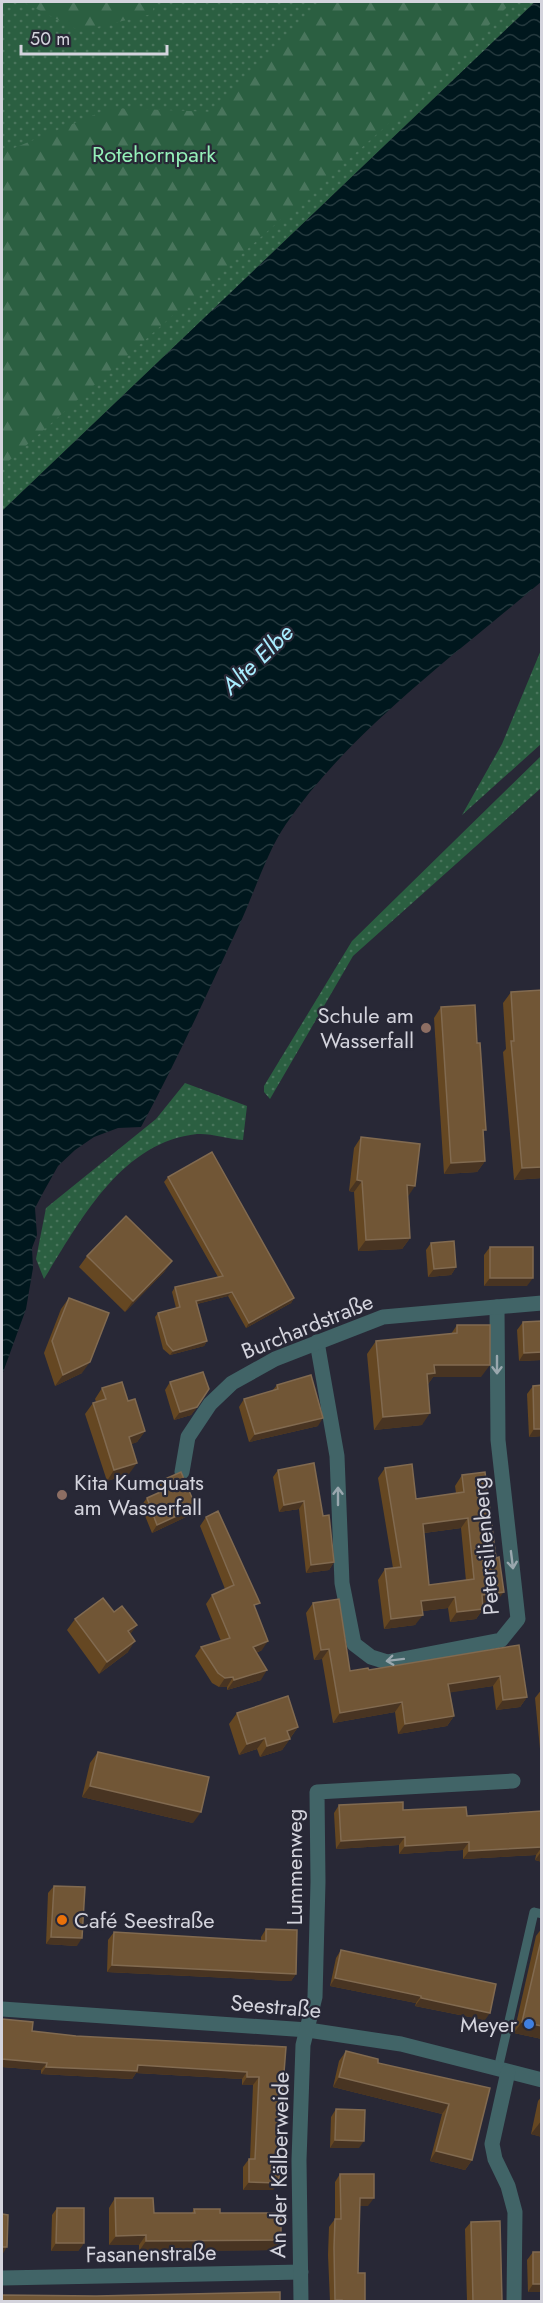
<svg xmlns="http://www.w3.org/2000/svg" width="543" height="2303" font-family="Jost,sans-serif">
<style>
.grass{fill:url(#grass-dots)}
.forest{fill:url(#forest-firs)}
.water{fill:url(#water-waves)}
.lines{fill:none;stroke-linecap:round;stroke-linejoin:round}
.lane{stroke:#416467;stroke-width:9}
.street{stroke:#416467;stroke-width:15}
.wall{fill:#654722;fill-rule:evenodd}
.shaded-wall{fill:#483422}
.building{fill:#715636;stroke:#816a50;stroke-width:1.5;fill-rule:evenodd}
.oneway{stroke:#99a7ae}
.education-dot{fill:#8d6e63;stroke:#282836;stroke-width:2}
.food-dot{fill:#e8710a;stroke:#282836;stroke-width:2}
.shop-dot{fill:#3f7fe0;stroke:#282836;stroke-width:2}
.labels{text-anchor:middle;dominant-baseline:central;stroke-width:4.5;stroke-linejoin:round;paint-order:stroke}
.park-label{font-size:22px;fill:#95f1b9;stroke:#282836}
.poi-label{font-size:22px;fill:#d4d4dd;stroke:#282836;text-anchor:end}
.street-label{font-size:22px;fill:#d4d4dd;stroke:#282836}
.water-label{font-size:24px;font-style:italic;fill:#a8ecfe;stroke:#282836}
</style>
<defs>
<pattern id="grass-dots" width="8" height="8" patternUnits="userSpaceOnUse" patternTransform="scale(1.5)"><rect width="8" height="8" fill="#2b5f41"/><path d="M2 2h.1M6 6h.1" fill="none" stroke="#49755c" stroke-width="1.8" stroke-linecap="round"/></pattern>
<pattern id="forest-firs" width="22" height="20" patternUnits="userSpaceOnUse" patternTransform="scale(1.5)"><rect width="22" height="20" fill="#2b5f41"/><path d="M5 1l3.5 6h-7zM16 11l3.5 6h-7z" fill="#49755c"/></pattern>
<pattern id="water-waves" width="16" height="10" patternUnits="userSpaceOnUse" patternTransform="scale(1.5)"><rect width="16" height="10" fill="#00171d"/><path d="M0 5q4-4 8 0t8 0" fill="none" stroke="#24383d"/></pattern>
</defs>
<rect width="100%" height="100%" fill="#282836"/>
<g class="grass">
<polygon points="2,2 535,2 2,511"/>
<polygon points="541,650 541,744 462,815 502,744"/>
<polygon points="541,756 541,788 353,956 270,1099 264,1092 264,1086 352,941"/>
<path d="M185 1083 247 1106 243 1140C228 1139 211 1133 197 1134 121 1142 80 1221 44 1279L36 1259 46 1208 156 1119Z"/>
</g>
<g class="forest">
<polygon points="23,2 155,2 152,14 80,31"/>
<polygon points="319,2 512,2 404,110 2,467 2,153 111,108 215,112"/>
</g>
<path class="water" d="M535 2H542L541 582C457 653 348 733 286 824 267 852 256 888 242 919 209 989 178 1059 141 1127L118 1128 94 1137 75 1150 58 1166 44 1191 35 1208 37 1235 32 1248 33 1268 26 1309 2 1375V511Z"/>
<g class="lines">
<polyline class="lane" points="498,2069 534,1912 542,1914"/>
<g class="street">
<polyline points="317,1342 337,1456 342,1583 354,1644 371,1657 387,1662 501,1640 518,1619 498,1440 497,1307"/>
<polyline points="182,1472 188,1437 210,1404 232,1383 275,1359 383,1317 542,1303"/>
<polyline points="2,2009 308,2030 401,2044 542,2080"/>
<polyline points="508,2072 492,2144 495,2159 508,2186 515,2212 514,2302"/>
<polyline points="2,2278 301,2272"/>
<polyline points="301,2302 299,2160 303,2045 315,1997 318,1882 317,1792 513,1781"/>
</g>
</g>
<g class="wall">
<polygon points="511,992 542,1178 514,1180 503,1052 506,1049 503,1003"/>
<polygon points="441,1007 483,1133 485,1161 477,1172 444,1174 434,1018"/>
<polygon points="361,1137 408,1197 410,1238 402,1249 358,1251 354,1192 349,1191 354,1148"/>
<polygon points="168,1177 294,1298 291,1303 246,1328 228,1296 197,1304 207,1341 204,1346 170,1355 163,1349 155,1317 158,1313 176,1308 172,1292 175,1287 218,1277 164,1182"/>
<polygon points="431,1243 456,1267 451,1275 428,1277 426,1250"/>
<polygon points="490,1247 527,1286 484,1286 484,1255"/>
<polygon points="87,1256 172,1261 164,1272 125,1312 79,1267"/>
<polygon points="69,1298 82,1373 55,1386 44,1353 61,1309"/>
<polygon points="523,1322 542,1360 519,1361 517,1330"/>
<polygon points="457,1325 481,1377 433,1377 428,1384 422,1425 374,1430 367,1354 376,1341 451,1334"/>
<polygon points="170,1382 197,1407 191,1415 174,1420 165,1390"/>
<polygon points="277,1385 318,1426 249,1442 239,1407 244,1399 272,1391"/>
<polygon points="533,1386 542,1436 529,1437 527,1394"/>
<polygon points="102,1388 128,1401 145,1431 137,1442 131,1444 129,1474 107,1481 85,1414 93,1403 96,1402 95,1399"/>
<path d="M385 1468 416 1499 456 1493 455 1486 462 1475 496 1602 483 1604V1609L476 1619 450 1622 448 1608 422 1611 415 1625 384 1629 378 1580 385 1569 393 1568 378 1478ZM461 1528 466 1581 429 1585 424 1533Z"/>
<polygon points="278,1470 323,1516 334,1562 329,1570 306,1573 299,1509 279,1512 273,1477"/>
<polygon points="163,1480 196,1507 190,1515 152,1533 141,1506 147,1498 160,1492 158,1487"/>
<polygon points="206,1517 255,1609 262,1650 256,1653 261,1680 227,1690 227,1687 219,1687 212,1683 195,1656 201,1647 221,1641 206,1604 212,1595 225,1589 200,1526"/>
<polygon points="313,1603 350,1671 369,1670 519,1645 527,1697 520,1707 496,1710 493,1686 450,1692 454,1716 447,1726 398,1734 395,1712 333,1723 322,1659 314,1660 306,1613"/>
<polygon points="75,1619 130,1634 128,1652 99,1674 67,1630"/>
<polygon points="542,1689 542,1769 535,1698"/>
<polygon points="237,1713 298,1727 282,1750 260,1757 257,1749 239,1755 229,1724"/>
<polygon points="98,1752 193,1823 82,1797 90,1763"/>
<polygon points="339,1805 467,1816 542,1811 542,1862 535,1860 536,1855 463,1859 463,1850 399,1854 399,1845 336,1849 334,1813"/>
<polygon points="54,1886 77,1946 46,1944 48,1893"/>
<polygon points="542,1928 542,2039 514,2033 536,1936"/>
<polygon points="266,1929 296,1974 291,1981 107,1972 108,1940 114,1932 261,1941 261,1937"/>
<polygon points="341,1950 485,2020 415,2006 416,2003 330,1986 336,1958"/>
<polygon points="2,2019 32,2031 76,2036 286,2047 273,2190 243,2190 243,2167 249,2159 250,2159 253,2085 242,2085 242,2079 136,2073 132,2079 41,2074 41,2070 2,2067"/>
<polygon points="346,2051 378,2063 490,2088 472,2160 465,2170 430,2161 442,2114 333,2087 339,2061"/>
<polygon points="542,2096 542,2137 531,2134 538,2101"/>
<polygon points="336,2109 359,2148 330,2148 331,2117"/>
<polygon points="340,2174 368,2206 360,2206 358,2273 365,2301 330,2301 328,2255 329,2227 335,2219 335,2182"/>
<polygon points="115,2198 154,2213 192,2213 194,2209 220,2213 275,2250 139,2251 139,2245 109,2245 109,2208"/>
<polygon points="57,2208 84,2243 78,2251 51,2251 52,2215"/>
<polygon points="471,2222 502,2301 467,2301 465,2229"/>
<polygon points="533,2252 542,2252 542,2292 528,2292 527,2260"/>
</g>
<g class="shaded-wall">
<polygon points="485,1161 477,1172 444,1174 451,1163"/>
<polygon points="542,1167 542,1178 514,1180 522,1168"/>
<polygon points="357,1180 362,1181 354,1192 349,1191"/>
<polygon points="407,1185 415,1186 407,1198"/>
<polygon points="410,1238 402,1249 358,1251 366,1240"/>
<polygon points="172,1261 164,1272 125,1312 133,1301"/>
<polygon points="456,1267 451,1275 428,1277 434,1269"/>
<polygon points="490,1278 533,1278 527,1286 484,1286"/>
<polygon points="232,1292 228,1296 193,1305 196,1301"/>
<polygon points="294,1298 291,1303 246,1328 249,1323"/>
<polygon points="207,1341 204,1346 170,1355 173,1351"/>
<polygon points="542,1352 542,1360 519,1361 524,1353"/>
<polygon points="90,1362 82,1373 55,1386 63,1375"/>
<polygon points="434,1365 490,1365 481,1377 433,1377 427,1386 418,1387"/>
<polygon points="197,1407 191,1415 174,1420 180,1412"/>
<polygon points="430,1413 422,1425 374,1430 383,1417"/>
<polygon points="323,1418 318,1426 249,1442 255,1434"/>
<polygon points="534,1429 542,1429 542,1436 529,1437"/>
<polygon points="145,1431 137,1442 121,1448 129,1437"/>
<polygon points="137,1463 129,1474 107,1481 114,1470"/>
<polygon points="304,1501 299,1509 279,1512 284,1505"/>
<polygon points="196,1507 190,1515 152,1533 157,1525"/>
<polygon points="468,1518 461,1528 416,1534 423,1524"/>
<polygon points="334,1562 329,1570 306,1573 311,1565"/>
<polygon points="504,1592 496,1602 474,1605 482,1595"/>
<polygon points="455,1597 448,1608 414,1612 421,1601"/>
<polygon points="483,1609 476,1619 450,1622 457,1612"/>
<polygon points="423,1615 415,1625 384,1629 391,1619"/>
<polygon points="137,1625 129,1636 128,1631"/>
<polygon points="135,1641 128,1652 99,1674 107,1662"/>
<polygon points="268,1641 262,1650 246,1657 253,1647"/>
<polygon points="329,1649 322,1659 314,1660 321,1650"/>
<polygon points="267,1670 261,1680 227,1690 234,1680"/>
<polygon points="500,1676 493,1686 441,1694 448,1684"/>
<polygon points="233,1677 227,1687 219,1687 225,1678"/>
<polygon points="527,1697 520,1707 496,1710 503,1700"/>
<polygon points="402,1702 395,1712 333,1723 340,1713"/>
<polygon points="454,1716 447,1726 398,1734 405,1724"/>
<polygon points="298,1727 290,1738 279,1742 287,1731"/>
<polygon points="265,1738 257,1749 239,1755 247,1744"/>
<polygon points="290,1739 282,1750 260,1757 267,1746"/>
<polygon points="90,1786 201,1812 193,1823 82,1797"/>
<polygon points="405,1837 399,1845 336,1849 341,1841"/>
<polygon points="469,1842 463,1850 399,1854 405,1846"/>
<polygon points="542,1847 536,1855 463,1859 469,1851"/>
<polygon points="541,1852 542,1852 542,1862 535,1860"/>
<polygon points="51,1937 82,1938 77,1946 46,1944"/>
<polygon points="112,1965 296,1974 291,1981 107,1972"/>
<polygon points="335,1978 421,1996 416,2003 330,1986"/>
<polygon points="421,1998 490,2013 485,2020 415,2006"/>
<polygon points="522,2022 542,2026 542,2039 514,2033"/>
<polygon points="2,2059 47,2063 41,2070 2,2067"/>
<polygon points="138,2065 247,2072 242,2079 136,2073 132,2079 41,2074 46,2067"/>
<polygon points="247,2077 259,2077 253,2085 242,2085"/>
<polygon points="339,2077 449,2104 442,2114 333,2087"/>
<polygon points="542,2120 542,2137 531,2134"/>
<polygon points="335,2140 364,2141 359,2148 330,2148"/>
<polygon points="436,2151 472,2160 465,2170 430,2161"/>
<polygon points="249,2182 279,2183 273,2190 243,2190"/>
<polygon points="360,2198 374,2198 368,2206 354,2206"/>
<polygon points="146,2235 139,2245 109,2245 116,2236"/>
<polygon points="281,2240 275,2250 139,2251 146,2241"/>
<polygon points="56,2243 84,2243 78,2251 51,2251"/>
<polygon points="2,2247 7,2247 2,2255"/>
<polygon points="533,2284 542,2284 542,2292 528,2292"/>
</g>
<g class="building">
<polygon points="542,990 542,1167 522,1168 511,1041 514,1041 511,992"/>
<polygon points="475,1005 477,1043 480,1043 486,1130 483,1130 485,1161 451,1163 441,1007"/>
<polygon points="361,1137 420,1144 415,1186 407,1185 410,1238 366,1240 362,1181 357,1180"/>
<polygon points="212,1152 294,1298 249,1323 232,1292 196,1301 207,1341 173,1351 167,1344 158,1313 180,1307 175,1287 223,1276 168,1177"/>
<polygon points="126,1216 172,1261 133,1301 87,1256"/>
<polygon points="454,1241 456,1267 434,1269 431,1243"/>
<rect x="490" y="1247" width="43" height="31"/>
<polygon points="69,1298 109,1313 90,1362 63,1375 52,1341"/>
<polygon points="542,1321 542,1352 524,1353 523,1322"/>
<polygon points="457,1325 490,1325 490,1365 434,1365 435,1373 427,1374 430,1413 383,1417 376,1341 457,1333"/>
<polygon points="203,1372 209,1389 197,1407 180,1412 170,1382"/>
<polygon points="311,1375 323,1418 255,1434 244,1399 278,1389 277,1385"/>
<polygon points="122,1382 128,1401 135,1399 145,1431 129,1437 137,1463 114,1470 93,1403 106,1399 102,1388"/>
<polygon points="542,1385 542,1429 534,1429 533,1386"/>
<polygon points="314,1463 323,1516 329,1515 334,1562 311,1565 304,1501 284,1505 278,1470"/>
<path d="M412 1464 416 1499 464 1492 462 1475 485 1472 496 1558 499 1557 504 1592 482 1595 483 1609 457 1612 455 1597 421 1601 423 1615 391 1619 385 1569 401 1567 385 1468ZM468 1518 474 1579 429 1585 423 1524Z"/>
<polygon points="181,1472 196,1507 157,1525 147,1498 167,1489 163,1480"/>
<polygon points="218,1511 260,1603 254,1605 268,1641 253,1647 267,1670 234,1680 233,1677 225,1678 218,1673 201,1647 230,1638 212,1595 234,1585 206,1517"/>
<polygon points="103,1598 114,1612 122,1606 137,1625 128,1631 135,1641 107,1662 75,1619"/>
<polygon points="339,1599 350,1671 368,1668 369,1670 519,1645 527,1697 503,1700 500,1676 448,1684 454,1716 405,1724 402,1702 340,1713 329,1649 321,1650 313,1603"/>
<polygon points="288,1696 298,1727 287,1731 290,1739 267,1746 265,1738 247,1744 237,1713"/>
<polygon points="98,1752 209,1777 201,1812 90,1786"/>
<polygon points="403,1802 403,1810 466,1807 467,1816 542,1811 542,1847 469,1851 469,1842 405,1846 405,1837 341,1841 339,1805"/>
<polygon points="54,1886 85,1887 82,1938 51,1937"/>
<polygon points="266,1929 297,1930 296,1974 112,1965 114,1932 266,1941"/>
<polygon points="542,1936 542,2026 522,2022"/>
<polygon points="341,1950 496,1984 490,2013 421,1998 421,1996 335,1978"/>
<polygon points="2,2019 33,2022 32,2031 76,2036 286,2047 279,2136 279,2183 249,2182 249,2159 255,2159 259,2077 247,2077 247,2072 138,2065 137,2071 46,2067 47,2063 2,2059"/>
<polygon points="346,2051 378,2059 378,2063 490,2088 472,2160 436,2151 449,2104 339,2077"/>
<polygon points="336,2109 365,2110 364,2141 335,2140"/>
<polygon points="340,2174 374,2174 374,2198 360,2198 358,2273 365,2273 365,2301 342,2301 342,2300 335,2300 334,2248 335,2219 341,2219"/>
<polygon points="115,2198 153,2198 154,2213 195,2213 194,2209 220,2209 220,2213 281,2213 281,2240 146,2241 146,2235 116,2236"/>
<polygon points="57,2208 84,2208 84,2243 56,2243"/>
<polygon points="2,2214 8,2215 7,2247 2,2247"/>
<polygon points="500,2221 502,2301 473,2301 471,2222"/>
<rect x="533" y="2252" width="9" height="32"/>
<polygon points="280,2292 280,2301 2,2301 2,2295 96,2296"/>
</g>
<defs><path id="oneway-shaft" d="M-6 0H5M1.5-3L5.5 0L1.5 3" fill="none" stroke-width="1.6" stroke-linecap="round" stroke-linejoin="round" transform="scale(1.5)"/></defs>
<g class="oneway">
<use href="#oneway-shaft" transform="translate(497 1365) rotate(90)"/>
<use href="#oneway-shaft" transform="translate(338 1496) rotate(-90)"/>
<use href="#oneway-shaft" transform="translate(512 1560) rotate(83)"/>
<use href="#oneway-shaft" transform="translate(395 1660) rotate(173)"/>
</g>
<g class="education-dot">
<circle cx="426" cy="1028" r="6"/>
<circle cx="62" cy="1495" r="6"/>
</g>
<circle class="food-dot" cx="62" cy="1920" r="6"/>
<circle class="shop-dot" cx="529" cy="2024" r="6"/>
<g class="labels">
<g class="park-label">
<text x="154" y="154">Rotehornpark</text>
</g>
<g class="poi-label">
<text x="414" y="1015">Schule am<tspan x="414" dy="25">Wasserfall</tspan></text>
<text x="74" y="1482" text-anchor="start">Kita Kumquats<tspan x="74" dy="25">am Wasserfall</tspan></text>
<text x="74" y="1920" text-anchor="start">Café Seestraße</text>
<text x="517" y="2024">Meyer</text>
</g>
<g class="street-label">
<text transform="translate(307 1326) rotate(-22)">Burchardstraße</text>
<text transform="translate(485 1546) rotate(-95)">Petersilienberg</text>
<text transform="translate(294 1867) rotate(-90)">Lummenweg</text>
<text transform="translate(276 2006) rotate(5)">Seestraße</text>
<text transform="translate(279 2165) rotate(-89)">An der Kälberweide</text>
<text transform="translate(151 2253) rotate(-1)">Fasanenstraße</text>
</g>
<g class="water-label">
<text transform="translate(257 659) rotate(-44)">Alte Elbe</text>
</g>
</g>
<rect width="543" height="2303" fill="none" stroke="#d4d4dd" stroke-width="6"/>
<path d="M21 45v9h146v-9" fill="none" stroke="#d4d4dd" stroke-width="3"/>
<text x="30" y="45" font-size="18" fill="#d4d4dd" stroke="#282836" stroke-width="4.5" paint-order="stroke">50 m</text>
</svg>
